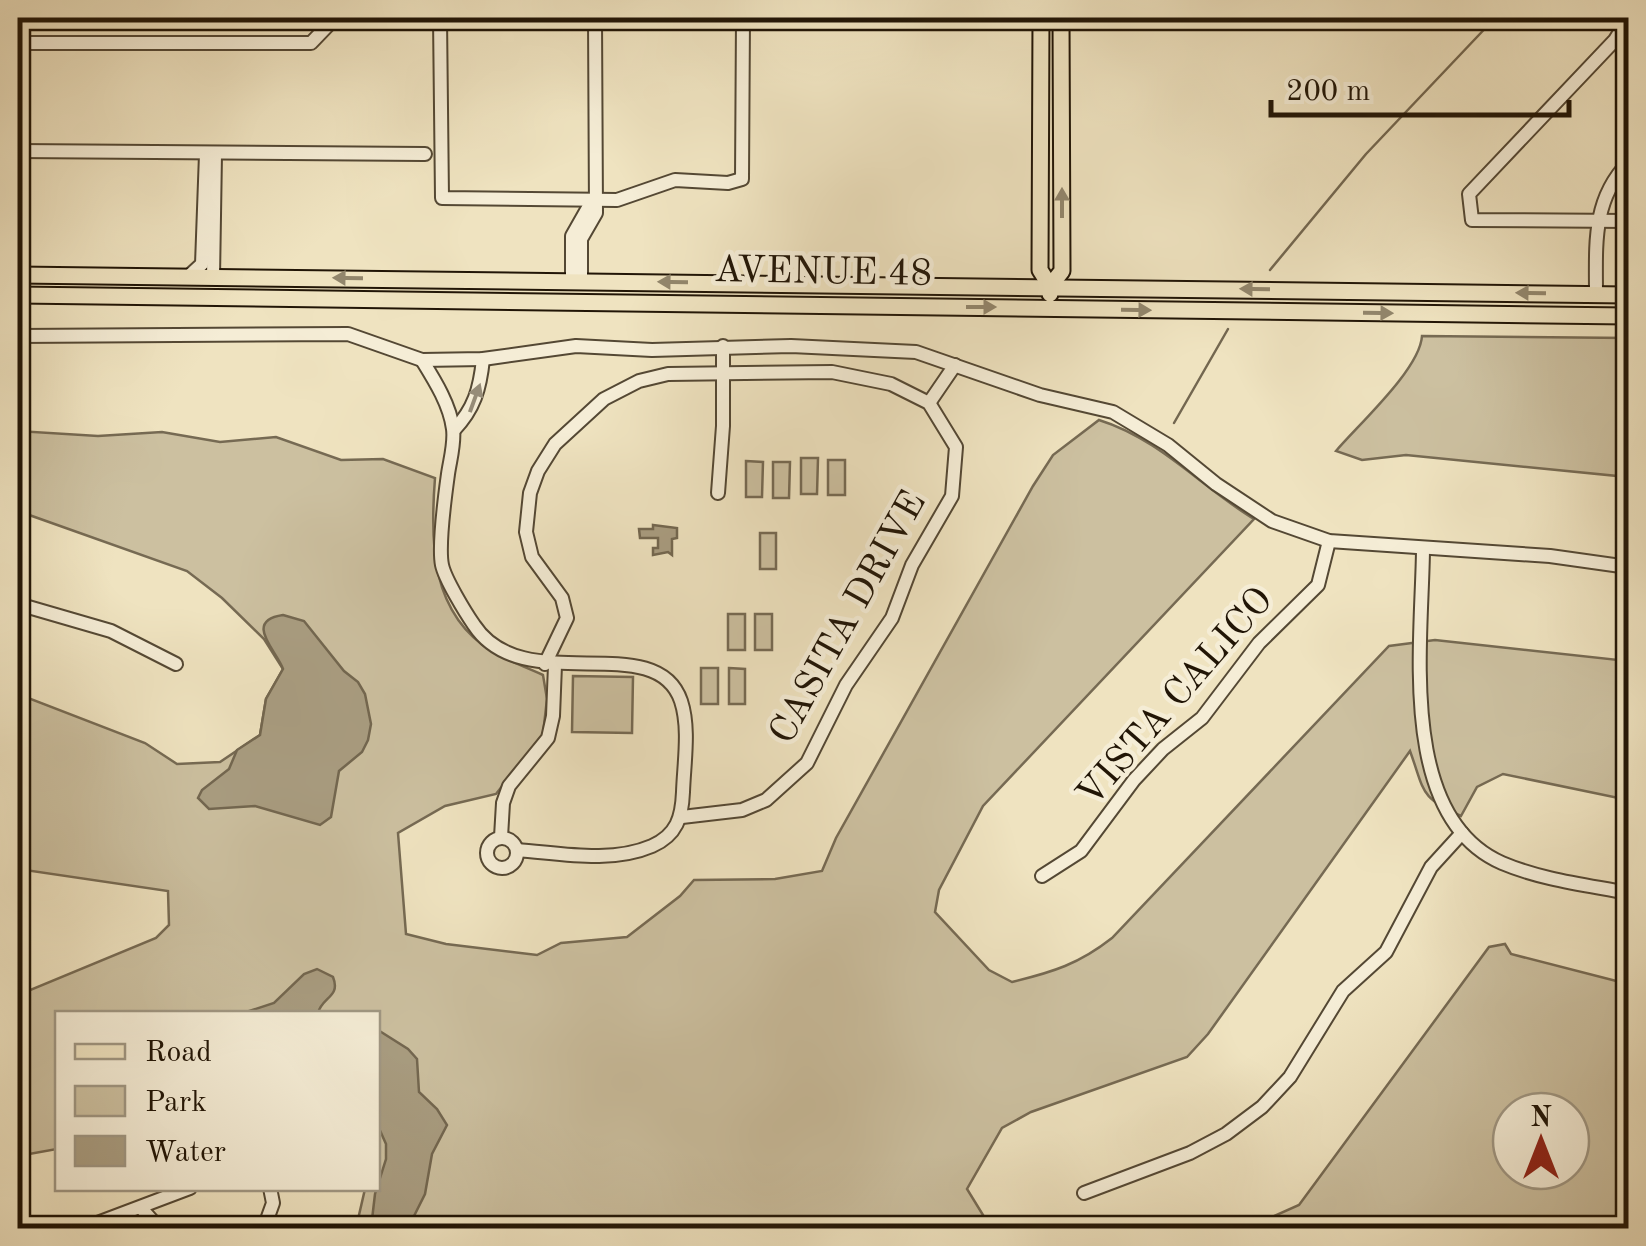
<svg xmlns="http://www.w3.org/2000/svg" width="1646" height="1246" font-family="'Old Standard TT',serif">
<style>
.green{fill:#ccc0a0;stroke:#766a53;stroke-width:2.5;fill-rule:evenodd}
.water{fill:#a99d81;stroke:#736750;stroke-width:2.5}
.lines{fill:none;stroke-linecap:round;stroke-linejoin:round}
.stream{stroke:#736750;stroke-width:2.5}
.minor-casing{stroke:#544834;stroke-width:16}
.major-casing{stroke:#211506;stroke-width:19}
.minor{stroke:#f5edd6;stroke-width:12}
.major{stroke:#efe3c0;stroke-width:15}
.oneway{fill:#92866c}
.oneway2{fill:#968c78}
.labels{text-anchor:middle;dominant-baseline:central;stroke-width:9;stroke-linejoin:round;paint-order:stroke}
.street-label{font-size:38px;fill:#211506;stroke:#f5edd6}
</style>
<rect width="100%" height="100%" fill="#efe3c0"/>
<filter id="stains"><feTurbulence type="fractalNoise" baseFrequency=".002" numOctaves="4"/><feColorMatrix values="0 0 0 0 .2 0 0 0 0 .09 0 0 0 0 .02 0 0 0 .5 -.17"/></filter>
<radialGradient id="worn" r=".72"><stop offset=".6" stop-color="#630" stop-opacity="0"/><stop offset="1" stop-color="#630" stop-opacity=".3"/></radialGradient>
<g class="green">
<path d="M1422 336 1628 338V477L1406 455 1362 460 1336 451C1359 424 1420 369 1422 336Z"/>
<path d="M1099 420C1160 439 1201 487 1254 519L983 806 939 890 935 912 989 970 1012 982C1053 972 1079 964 1112 938L1389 646 1435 640 1628 661V800L1503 774 1477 787 1461 816C1419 797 1425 792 1410 751L1208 1034 1187 1057 1031 1112 1002 1128 967 1189 991 1228H356L365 1189 378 1188V1014H58L57 1149 18 1156V995L156 938 169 925 168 891 18 869V694L145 743 177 764 220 762 260 735 266 699 283 669 264 639 222 598 187 571 18 511V431L98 436 162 432 220 442 276 437 341 460 383 459 435 478C430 542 430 614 493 652 508 661 526 667 543 675L547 699 543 734 496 794 445 806 398 833 406 934 446 944 537 955 561 943 627 937 680 896 694 880 775 879 822 871 836 838 1033 486 1053 455Z"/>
<polygon points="801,458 818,458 817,494 801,494"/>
<rect x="828" y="460" width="17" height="35"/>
<polygon points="746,461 763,462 762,497 746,497"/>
<polygon points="773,462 790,462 789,498 773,498"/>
<rect x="760" y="533" width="16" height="36"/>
<rect x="728" y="614" width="17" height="36"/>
<rect x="755" y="614" width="17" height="36"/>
<rect x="701" y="668" width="17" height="36"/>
<polygon points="729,668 745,669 745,704 729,704"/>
<polygon points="573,676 633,677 632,733 572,732"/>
<path d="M1505 944 1511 954 1628 984V1228H1247L1299 1205 1489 947ZM1511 1111H1571V1171H1511Z"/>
</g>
<g class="water">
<polygon points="653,525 677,528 677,538 672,539 672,555 668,552 653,555 653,548 658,548 658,538 640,538 639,529 653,529"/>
<path d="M283 615 304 621 344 671 358 682 365 694 371 724 368 740 362 752 339 771 331 817 320 825 255 806 209 809 198 798 202 790 229 769 237 750 260 735 266 699 283 669C276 650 243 621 283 615Z"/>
<path d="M317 969 333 977C341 997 322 997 318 1013H243L274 1003 304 974Z"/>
<polygon points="378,1030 408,1049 417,1059 419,1092 437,1109 447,1125 432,1154 425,1194 408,1228 371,1228 375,1194 386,1159 386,1144 378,1126"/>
</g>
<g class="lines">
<g class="stream">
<polyline points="1270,270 1366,154 1495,18"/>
<polyline points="1174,423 1228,329"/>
</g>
<g class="minor-casing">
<g id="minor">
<polyline points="440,18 442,198 617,200 675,180 728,183 742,179 743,18"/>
<polyline points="1628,19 1615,40 1469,194 1472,220 1628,221"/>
<polyline points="18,39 28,43 311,43 335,18"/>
<polyline points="18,151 425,154"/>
<polyline points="189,276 202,264 206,154"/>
<polyline points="213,277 215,154"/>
<polyline points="572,281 572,236 593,199"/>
<polyline points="581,281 581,239 596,213 595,18"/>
<path d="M1596 294C1596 245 1592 200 1628 163"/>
<polyline points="18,336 348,334 422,360 483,359 576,346 652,350 791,346 916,352 1040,395 1113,412 1168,445 1216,484 1272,521 1329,541 1550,556 1628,567"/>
<path d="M422 360C435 381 450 405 453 429 455 443 450 460 448 474 445 496 438 545 442 565 445 579 465 612 474 625 523 700 656 627 681 701 690 728 684 763 683 792 682 817 677 835 652 846 610 864 560 853 517 850"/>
<polyline points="929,403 955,365"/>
<path d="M454 430C474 409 480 389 483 359"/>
<polyline points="718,493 723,426 723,346"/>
<path d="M1423 550C1422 643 1397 817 1502 863 1542 880 1587 885 1628 893"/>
<polyline points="18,604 111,631 176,664"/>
<polyline points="545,664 567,618 562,598 532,557 526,532 530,493 538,471 555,444 604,399 639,381 668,374 832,372 891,384 929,403 956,447 952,496 912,565 892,618 846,685 807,763 766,800 742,810 682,817"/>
<polyline points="501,837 503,803 509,786 548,738 553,716 555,665"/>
<circle cx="502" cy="853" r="15"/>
<polyline points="1042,876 1081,851 1134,780 1163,749 1202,718 1259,643 1318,585 1329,541"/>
<polyline points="18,895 23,890"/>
<polyline points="1084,1193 1190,1153 1226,1134 1262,1107 1290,1077 1343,991 1386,952 1431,867 1462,833"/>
<polyline points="141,1208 159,1228"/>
<polyline points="84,1228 190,1188"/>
<polyline points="264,1228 273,1203 270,1188"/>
</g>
</g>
<g class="major-casing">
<g id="major">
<polyline points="1041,18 1040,270 1050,286 1050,294"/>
<polyline points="18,275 1628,295"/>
<polyline points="1050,286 1062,271 1061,18"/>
<polyline points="18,295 1628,316"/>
</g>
</g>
<use href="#minor" class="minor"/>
<use href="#major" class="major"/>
</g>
<defs><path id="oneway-solid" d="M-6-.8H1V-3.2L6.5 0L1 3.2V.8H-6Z" transform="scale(2.5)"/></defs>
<g class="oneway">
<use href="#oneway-solid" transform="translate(1062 203) rotate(-90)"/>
<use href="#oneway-solid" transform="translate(348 278) rotate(-179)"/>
<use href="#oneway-solid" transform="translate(673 282) rotate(-179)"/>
<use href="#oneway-solid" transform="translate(1255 289) rotate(-179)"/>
<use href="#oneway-solid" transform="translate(1531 293) rotate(-179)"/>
<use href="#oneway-solid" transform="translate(981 307)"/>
<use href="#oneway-solid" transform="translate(1136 310) rotate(1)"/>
<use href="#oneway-solid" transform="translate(1378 313) rotate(1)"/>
</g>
<use class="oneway2" href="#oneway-solid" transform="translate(475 398) rotate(-70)"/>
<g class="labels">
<g class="street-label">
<text transform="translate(823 273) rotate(1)">AVENUE 48</text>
<text transform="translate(849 618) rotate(-61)">CASITA DRIVE</text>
<text transform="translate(1176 698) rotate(-49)">VISTA CALICO</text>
</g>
</g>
<rect width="1646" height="1246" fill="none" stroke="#efe3c0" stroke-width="60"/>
<rect x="20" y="20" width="1606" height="1206" fill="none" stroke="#211506" stroke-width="5"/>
<rect x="30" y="30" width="1586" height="1186" fill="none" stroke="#211506" stroke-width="2.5"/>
<rect x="55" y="1011" width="325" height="180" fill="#f5edd6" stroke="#a09783" stroke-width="2.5"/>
<rect x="75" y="1044" width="50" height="15" fill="#efe3c0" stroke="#a09783" stroke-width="2.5"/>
<text x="145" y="1061" font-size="30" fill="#211506">Road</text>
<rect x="75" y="1086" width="50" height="30" fill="#ccc0a0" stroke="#a09783" stroke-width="2.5"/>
<text x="145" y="1111" font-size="30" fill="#211506">Park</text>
<rect x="75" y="1136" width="50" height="30" fill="#a99d81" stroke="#a09783" stroke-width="2.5"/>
<text x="145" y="1161" font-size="30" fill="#211506">Water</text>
<g transform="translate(1541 1141)"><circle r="48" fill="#f5edd6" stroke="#a09783" stroke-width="2.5"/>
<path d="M0-8L18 38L0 25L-18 38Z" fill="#8f2418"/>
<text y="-15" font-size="28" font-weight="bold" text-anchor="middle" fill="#211506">N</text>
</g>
<path d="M1271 100v15h298v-15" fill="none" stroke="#211506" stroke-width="5"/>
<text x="1286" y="100" font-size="30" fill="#211506" stroke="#f5edd6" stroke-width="8" paint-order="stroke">200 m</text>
<rect width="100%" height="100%" filter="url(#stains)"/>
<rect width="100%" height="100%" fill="url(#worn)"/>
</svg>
